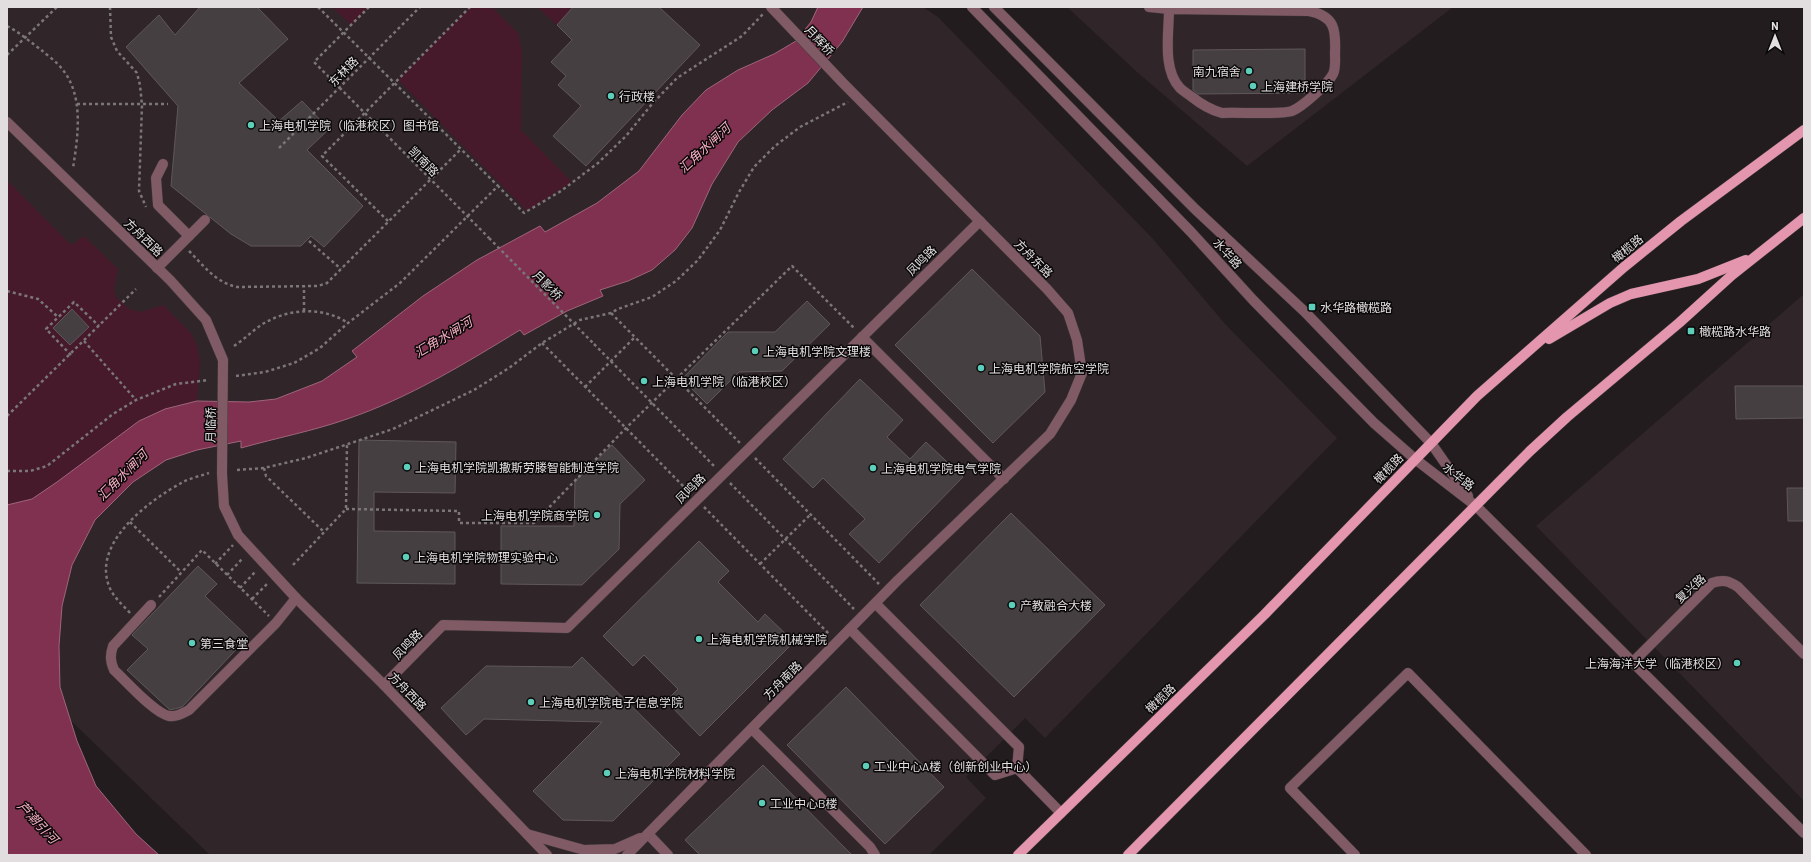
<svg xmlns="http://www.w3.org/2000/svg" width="1811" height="862" font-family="Barlow,'Noto Sans SC',sans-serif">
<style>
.built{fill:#302528}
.green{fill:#461a2a}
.water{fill:#813150;stroke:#9e657b}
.building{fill:#453f41;stroke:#5f585a}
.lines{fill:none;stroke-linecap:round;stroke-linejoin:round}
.minor-casing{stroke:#3d3739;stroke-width:11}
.major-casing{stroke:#3d3739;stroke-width:11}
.path{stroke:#7b7678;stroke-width:2.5;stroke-dasharray:3 3;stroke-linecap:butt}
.minor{stroke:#805a65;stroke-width:10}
.major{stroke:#e396ae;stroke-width:10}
.path-bridge{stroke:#7b7678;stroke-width:2.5;stroke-dasharray:3 3;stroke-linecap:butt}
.poi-dot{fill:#5dceb9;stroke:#0a0808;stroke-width:1.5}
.labels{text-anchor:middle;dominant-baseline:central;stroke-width:3;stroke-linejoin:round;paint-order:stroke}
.street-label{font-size:12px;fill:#e2dedf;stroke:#0a0808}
.poi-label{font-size:12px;fill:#e2dedf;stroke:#0a0808;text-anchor:start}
.water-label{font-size:13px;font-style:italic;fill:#f4adc2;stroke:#0a0808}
</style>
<rect width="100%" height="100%" fill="#221c1e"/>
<g class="built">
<polygon points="7,7 923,7 938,17 1153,239 1226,325 1337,438 1045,738 1025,718 966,777 986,798 929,855 210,855 7,659"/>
<polygon points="1067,7 1453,7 1247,166 1137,72"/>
<polygon points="1804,294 1804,801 1536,526"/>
</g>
<g class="green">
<polygon points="332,7 369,7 351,25"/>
<polygon points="470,7 492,7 518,33 522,52 521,130 572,182 527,211 398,80"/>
<polygon points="537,7 573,7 557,25"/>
<polygon points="7,180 71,245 84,236 118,269 114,290 116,297 129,309 141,312 163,305 191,333 197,345 200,364 197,401 174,406 139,421 57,482 32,499 7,505"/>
</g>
<path class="water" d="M818 7H863L842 42 808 83 772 110 738 142 712 184 692 228 675 250 652 270 628 281 600 290 603 296 567 311 524 335 520 330C464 364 409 398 347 419 313 431 276 438 241 448V441L197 450 166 460 133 482 95 520 72 565 62 606 59 646 60 687 77 741 96 786 136 834 159 855H7V505L32 499 57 482 139 421 165 409 197 401 249 402 276 399 322 381 357 357 352 351 423 296 477 260 540 226 545 232 597 203 639 171 682 115 706 90 738 70 774 54 796 41 811 22Z"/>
<g class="building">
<polygon points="200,7 257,7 288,39 239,83 279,121 302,101 329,129 307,150 363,206 324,247 311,236 301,246 251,246 231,234 171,186 178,106 126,47 159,15 175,35"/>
<polygon points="573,7 659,7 700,45 586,166 553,136 581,106 558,85 566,76 551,62 572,40 557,25"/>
<polygon points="1305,49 1305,93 1198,94 1193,90 1193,50"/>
<polygon points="972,269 1040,336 1045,392 993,443 895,345"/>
<polygon points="807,301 830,324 782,371 739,372 707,404 682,379 728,332 775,332"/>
<polygon points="72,309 89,327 70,345 53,328"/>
<polygon points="860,379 903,420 887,437 910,459 926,442 963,477 879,563 849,534 865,519 823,478 813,488 783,459"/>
<polygon points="1735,386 1804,386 1804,418 1736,419"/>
<polygon points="359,440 456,442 455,493 374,492 374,531 455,532 455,584 357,583"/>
<polygon points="612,445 645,480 620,504 619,549 582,585 501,584 501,526 574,526 575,481"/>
<polygon points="1787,488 1804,488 1804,521 1788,521"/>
<polygon points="1011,513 1105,605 1014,697 920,605"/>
<polygon points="699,541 729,571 718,582 758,622 765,614 794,642 700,736 666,701 678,689 644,655 633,666 603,636"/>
<polygon points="198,566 217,584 205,596 248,637 182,707 170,710 127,670 148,649 132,635"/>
<polygon points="582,657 680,754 613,821 563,820 533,791 602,722 484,719 466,735 441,708 486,666 572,667"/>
<polygon points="846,687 944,787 885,844 787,745"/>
<polygon points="763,765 852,855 700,855 685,840"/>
</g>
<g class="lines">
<g class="minor-casing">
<g id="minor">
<polyline points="972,7 1191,232 1253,300 1374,423 1415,459 1476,506 1804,833"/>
<polyline points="994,7 1195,209 1305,312 1431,443 1468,496"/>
<path d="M1149 7 1169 9 1309 11C1335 16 1336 30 1335 53 1335 60 1336 68 1333 74 1328 84 1302 107 1292 111 1280 115 1238 112 1222 113 1211 110 1202 105 1192 97 1188 94 1183 91 1180 88 1162 69 1169 33 1169 9"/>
<polyline points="7,122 170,280 206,320 223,360 222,474 224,506 238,535 296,598 384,685 527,834 584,850 615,849 640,838"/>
<polyline points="163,164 156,178 158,205 189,236"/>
<polyline points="157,268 205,220"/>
<polyline points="862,337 1004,479"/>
<path d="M151 605 113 646C110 655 110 661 114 670 126 681 154 713 169 716 177 717 183 713 189 710L276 623 296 598"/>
<polyline points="850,629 995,775 1017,768 1019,747 876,604"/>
<path d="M1632 663 1712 583C1723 579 1729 581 1738 587L1804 654"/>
<polyline points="384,685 443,625 567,628 980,221"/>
<polyline points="752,729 870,847 875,855"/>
<polyline points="1017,768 1061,813"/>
<polyline points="527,834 547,855"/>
<polyline points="648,834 668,855"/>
<polyline points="627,855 897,581 1050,434 1071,400 1082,373 1077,340 1068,313 1047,289 843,83 771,7"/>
<polyline points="1355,855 1290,788 1408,673 1586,855"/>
</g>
</g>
<g class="major-casing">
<g id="major">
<polyline points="1549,339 1610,303 1631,294 1698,279 1746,260"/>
<polyline points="1018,855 1264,615 1477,396 1624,267 1681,221 1804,130"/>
<polyline points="1128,855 1530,451 1567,417 1679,323 1732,275 1804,218"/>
</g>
</g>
<g class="path">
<polyline points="110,7 111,37 117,51 137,73 140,85 142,105 139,191 146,207"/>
<polyline points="318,7 498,186"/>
<polyline points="369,7 314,62 489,238"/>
<path d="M7 26C19 32 29 41 40 49 47 55 57 62 63 70 84 97 78 136 73 168"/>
<polyline points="7,55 57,7"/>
<polyline points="77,104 168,104"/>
<polyline points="279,148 420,7"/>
<polyline points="388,221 322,156 470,7"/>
<polyline points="309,241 341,269"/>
<path d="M189 251C204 266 215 282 237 287L318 286 327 283 461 149"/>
<polyline points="7,291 38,299 58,317"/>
<polyline points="304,311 304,286"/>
<polyline points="611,313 740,443"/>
<polyline points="84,341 136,400"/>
<polyline points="542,343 689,492"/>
<polyline points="594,344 714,466"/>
<path d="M234 346C245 339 255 328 266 322 292 308 324 307 348 323"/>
<polyline points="71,355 46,329 74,302 99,326"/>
<polyline points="236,376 265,372 294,363 320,348 348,323 400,283 498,186 524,213 561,191 598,163 626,136 652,104 677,78 742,36 763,14"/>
<polyline points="585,387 635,337"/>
<polyline points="7,416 136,289"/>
<polyline points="755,458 879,584"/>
<polyline points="264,468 266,476 324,532"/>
<polyline points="237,470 264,468 306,458 393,429 474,390 509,368 542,343 580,320 611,313 618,309 652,297 676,281 698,260 720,230 739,192 754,167 775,146 800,127 848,102"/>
<polyline points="7,471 30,471 47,466 113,414 136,400 176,384 209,380"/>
<polyline points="730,483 854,609"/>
<polyline points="704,507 830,635"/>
<polyline points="346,509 459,511 459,523 534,523 626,428 792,266 855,329"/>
<polyline points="130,522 181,572"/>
<polyline points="215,564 233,545"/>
<polyline points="760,564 811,514"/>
<polyline points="293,565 346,509 347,443"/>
<polyline points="227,575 243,558"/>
<polyline points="240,588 256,571"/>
<polyline points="159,597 202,550 269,616"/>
<polyline points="252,599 267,584"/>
<path d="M130 613C122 604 113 597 109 586 92 542 150 500 183 482 191 478 200 476 209 473"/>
</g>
<use href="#minor" class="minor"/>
<use href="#major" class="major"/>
<polyline class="path-bridge" points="489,238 594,344"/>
</g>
<g class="poi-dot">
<circle cx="1249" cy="71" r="4"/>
<circle cx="1253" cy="86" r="4"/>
<circle cx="611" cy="96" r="4"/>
<circle cx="251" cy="125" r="4"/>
<rect x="1308" y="303" width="8" height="8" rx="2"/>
<rect x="1687" y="327" width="8" height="8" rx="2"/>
<circle cx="755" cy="351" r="4"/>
<circle cx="981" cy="368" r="4"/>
<circle cx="644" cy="381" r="4"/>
<circle cx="407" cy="467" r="4"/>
<circle cx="873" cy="468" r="4"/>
<circle cx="597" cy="515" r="4"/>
<circle cx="406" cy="557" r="4"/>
<circle cx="1012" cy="605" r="4"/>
<circle cx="699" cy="639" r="4"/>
<circle cx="192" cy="643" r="4"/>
<circle cx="1737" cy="663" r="4"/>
<circle cx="531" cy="702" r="4"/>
<circle cx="866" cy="766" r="4"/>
<circle cx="607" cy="773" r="4"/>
<circle cx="762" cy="803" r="4"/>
</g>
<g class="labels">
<g class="street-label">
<text transform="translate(820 40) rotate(46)">月辉桥</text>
<text transform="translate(343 71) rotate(-46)">东林路</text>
<text transform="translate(424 161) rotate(45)">凯南路</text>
<text transform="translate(144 237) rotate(44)">方舟西路</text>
<text transform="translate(1627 248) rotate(-39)">橄榄路</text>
<text transform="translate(1228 253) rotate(48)">水华路</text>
<text transform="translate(1034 258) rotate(45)">方舟东路</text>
<text transform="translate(921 260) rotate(-45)">凤鸣路</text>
<text transform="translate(548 285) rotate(45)">月影桥</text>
<text transform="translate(210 425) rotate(-89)">月临桥</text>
<text transform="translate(1388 468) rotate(-46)">橄榄路</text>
<text transform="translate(1459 476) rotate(38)">水华路</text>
<text transform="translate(690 488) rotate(-45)">凤鸣路</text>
<text transform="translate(1690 588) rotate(-42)">复兴路</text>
<text transform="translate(407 644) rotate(-46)">凤鸣路</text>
<text transform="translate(782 680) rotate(-45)">方舟南路</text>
<text transform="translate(408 691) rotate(46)">方舟西路</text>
<text transform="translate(1160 698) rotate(-44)">橄榄路</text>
</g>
<g class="poi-label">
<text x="1241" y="71" text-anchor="end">南九宿舍</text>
<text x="1261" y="86">上海建桥学院</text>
<text x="619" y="96">行政楼</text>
<text x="259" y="125">上海电机学院（临港校区）图书馆</text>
<text x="1320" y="307">水华路橄榄路</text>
<text x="1699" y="331">橄榄路水华路</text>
<text x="763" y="351">上海电机学院文理楼</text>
<text x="989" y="368">上海电机学院航空学院</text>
<text x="652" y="381">上海电机学院（临港校区）</text>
<text x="415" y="467">上海电机学院凯撒斯劳滕智能制造学院</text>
<text x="881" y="468">上海电机学院电气学院</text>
<text x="589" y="515" text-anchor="end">上海电机学院商学院</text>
<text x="414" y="557">上海电机学院物理实验中心</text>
<text x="1020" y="605">产教融合大楼</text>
<text x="707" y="639">上海电机学院机械学院</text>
<text x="200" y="643">第三食堂</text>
<text x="1729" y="663" text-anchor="end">上海海洋大学（临港校区）</text>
<text x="539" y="702">上海电机学院电子信息学院</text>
<text x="874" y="766">工业中心A楼（创新创业中心）</text>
<text x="615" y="773">上海电机学院材料学院</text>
<text x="770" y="803">工业中心B楼</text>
</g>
<g class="water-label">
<text transform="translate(704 148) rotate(-43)">汇角水闸河</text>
<text transform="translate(443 337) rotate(-31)">汇角水闸河</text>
<text transform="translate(122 475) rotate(-45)">汇角水闸河</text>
<text transform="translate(38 822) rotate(47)">芦潮引河</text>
</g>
</g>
<rect width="1811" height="862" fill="none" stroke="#e2dedf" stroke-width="16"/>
<g transform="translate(1775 36)" stroke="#0a0808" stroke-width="3" paint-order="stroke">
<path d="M0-3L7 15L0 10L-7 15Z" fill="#e2dedf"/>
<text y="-6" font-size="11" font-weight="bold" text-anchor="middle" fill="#e2dedf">N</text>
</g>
</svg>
